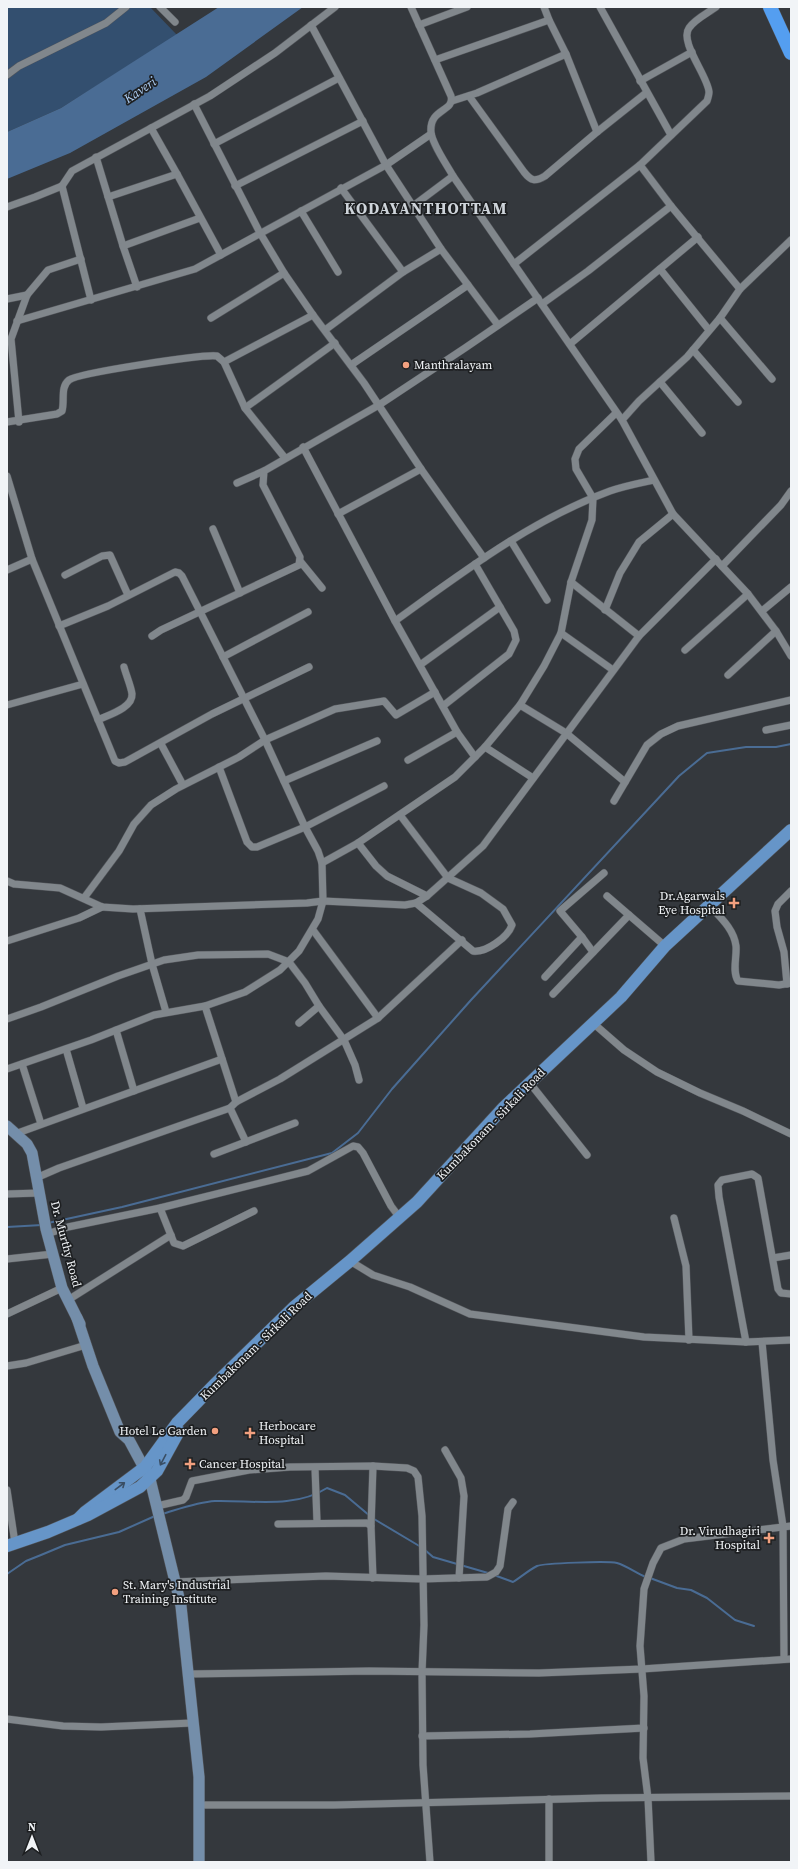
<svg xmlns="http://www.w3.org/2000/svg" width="798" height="1869" font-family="'Source Serif 4',serif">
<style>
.green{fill:#334f6f}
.water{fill:#4a6c94}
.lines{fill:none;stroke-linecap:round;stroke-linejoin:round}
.stream{stroke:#4a6c94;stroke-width:2}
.street-casing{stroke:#53565b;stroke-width:8}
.secondary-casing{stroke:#53565b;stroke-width:12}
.primary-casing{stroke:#53565b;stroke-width:13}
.highway-casing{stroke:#53565b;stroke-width:15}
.street{stroke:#81878c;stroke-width:7}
.secondary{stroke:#748eaa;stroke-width:11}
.primary{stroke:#6695c8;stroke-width:12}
.highway{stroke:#549ef0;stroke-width:14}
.oneway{stroke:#3a4e64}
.poi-dot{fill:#f2a07f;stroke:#1d1f21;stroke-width:1.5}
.labels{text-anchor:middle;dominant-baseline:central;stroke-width:3.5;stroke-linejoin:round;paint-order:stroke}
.poi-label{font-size:12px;fill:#f1f4f7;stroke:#1d1f21;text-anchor:start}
.street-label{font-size:12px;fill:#f1f4f7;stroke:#1d1f21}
.water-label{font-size:13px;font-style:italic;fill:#aecef3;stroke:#1d1f21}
.district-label{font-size:16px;font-weight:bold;letter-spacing:1px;fill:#ced4da;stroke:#1d1f21}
</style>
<rect width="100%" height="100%" fill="#34383d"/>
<polygon class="green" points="7,7 150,7 177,35 61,108 7,132"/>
<polygon class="water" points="219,7 303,7 206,77 70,153 7,179 7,132 61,108"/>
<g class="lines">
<g class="stream">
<polyline points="48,1223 122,1207 332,1153 358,1133 392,1089 471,1000 679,776 707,753 746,747 776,747 791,744"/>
<polyline points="7,1227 42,1225"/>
<path d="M162 1514C179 1509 198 1502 215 1501 252 1500 294 1509 327 1488L345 1495 370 1516"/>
<polyline points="374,1519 421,1547"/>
<polyline points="425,1550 433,1557 488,1573"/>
<polyline points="7,1574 26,1561 41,1555 65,1545 119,1532 155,1516"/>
<path d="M494 1575 513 1582C521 1577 529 1570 537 1566 544 1563 608 1561 617 1563 627 1566 636 1573 646 1577"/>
<polyline points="650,1578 677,1588 691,1590 707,1598 735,1620 754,1626"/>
</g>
<g class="street-casing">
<g id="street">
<polyline points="160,7 175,22"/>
<path d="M411 7 451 96C455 112 429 108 431 132 432 144 447 165 453 176L622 420 673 514 748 594 776 631 791 656"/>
<polyline points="544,7 549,20 566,54 597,132"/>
<polyline points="600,7 671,135"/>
<polyline points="311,25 386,165 441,249 498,325"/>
<polyline points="419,25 467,7"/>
<polyline points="435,60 549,20"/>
<polyline points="7,75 19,66 106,23 126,7"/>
<polyline points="640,81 692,52"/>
<path d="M469 96 524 172C531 181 535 182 545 176L597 132 646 93"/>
<polyline points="452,101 477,93 566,54"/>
<polyline points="194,104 260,233 284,273 313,315 364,383 421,469 484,558"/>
<polyline points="151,128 177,174"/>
<polyline points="214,144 339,78"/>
<polyline points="96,157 123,246"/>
<polyline points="640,165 671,206 740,289"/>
<polyline points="62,186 91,300"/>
<polyline points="235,186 363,121"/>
<polyline points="341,188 403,272"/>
<polyline points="108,197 177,174 221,255"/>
<polyline points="413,206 453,176"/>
<polyline points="7,207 35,197 62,186 72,171 210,96 275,53 335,7"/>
<polyline points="301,211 338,272"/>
<path d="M514 264 640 165 707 101C708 98 709 94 709 92 708 76 679 42 689 28 695 19 708 13 716 7"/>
<polyline points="660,269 709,330"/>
<polyline points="137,287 123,246 200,218"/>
<polyline points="7,299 27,295"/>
<polyline points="542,304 588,271 671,206"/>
<polyline points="211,318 284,273"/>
<polyline points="720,318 772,379"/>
<polyline points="17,321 195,269 386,165 431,134"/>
<polyline points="325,330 403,272 441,249"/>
<polyline points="570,344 698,237"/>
<polyline points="693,350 738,402"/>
<polyline points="224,362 313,315"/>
<polyline points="351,365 468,285"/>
<polyline points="660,382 702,433"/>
<polyline points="245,408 335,343"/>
<polyline points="622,420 639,401 687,357 720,318 740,289 791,240"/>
<path d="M7 422 57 414 62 411C65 401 60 387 69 380 78 373 203 354 217 356L224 362 245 408 285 458"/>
<polyline points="19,422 11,339 27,295 48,270 81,259"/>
<polyline points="303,447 395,621 457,732 475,757"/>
<polyline points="7,476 32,559 115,761 119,763 125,762 212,714 309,667"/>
<polyline points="237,483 264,471"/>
<polyline points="338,514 421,469"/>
<polyline points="213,529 240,593"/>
<polyline points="511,541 547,600"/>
<polyline points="300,561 322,588"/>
<polyline points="722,566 781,505 791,491"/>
<polyline points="7,570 32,559"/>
<polyline points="65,575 102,556 110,555 128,595"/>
<polyline points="571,582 639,636"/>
<polyline points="605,610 620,573 639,542 673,514"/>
<polyline points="762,611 791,587"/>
<path d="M395 621C463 572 531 520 610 491 624 486 640 483 654 480"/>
<polyline points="561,633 613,670"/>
<polyline points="152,636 161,630 299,565 300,557 263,485 264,471 379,405 465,348 538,298"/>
<polyline points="685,650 748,594"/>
<polyline points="223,657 308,612"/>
<polyline points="420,665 500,607"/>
<polyline points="728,675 776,631"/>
<polyline points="7,705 83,684"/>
<polyline points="520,705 566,733 625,782"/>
<polyline points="443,706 509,654 516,640 514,631 475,564"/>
<path d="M98 720C108 715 133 708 132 694 131 686 126 675 124 667"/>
<polyline points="766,730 791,725"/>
<polyline points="161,744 183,785"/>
<polyline points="485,747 533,778"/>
<polyline points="408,760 457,732"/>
<polyline points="219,767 247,842 252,847 257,847 305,827 384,786"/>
<polyline points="284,781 377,741"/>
<polyline points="614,801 647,745 661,734 678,726 791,700"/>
<path d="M400 815 448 878 481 893 503 909 512 925C508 937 486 953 473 951L416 903"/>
<polyline points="358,843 376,866 387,876 427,896"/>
<polyline points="322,863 358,843 455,777 485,747 520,705 544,666 561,633 571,582 592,520 593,498 576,469 575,459 579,449 616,413"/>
<polyline points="7,881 14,884 60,888 102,907 133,909 307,903 323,901 405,905 416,903 427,896 483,846 639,636 716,559"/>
<polyline points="607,896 665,946"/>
<polyline points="84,898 119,851 134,824 151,805 176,789 239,757 265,740 335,709 384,701 396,715 435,692"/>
<path d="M709 905C720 917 734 929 736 946 737 957 732 971 738 981L779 985 791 983"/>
<polyline points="140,909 152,964 166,1012"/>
<polyline points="313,930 378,1018"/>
<polyline points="582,937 560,911 604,873"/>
<polyline points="7,941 79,918 102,907"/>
<polyline points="545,977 582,937 593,952"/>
<polyline points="787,984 784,952 777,927 775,911 778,904 791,891"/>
<polyline points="553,994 629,915"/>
<polyline points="205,1006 236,1102"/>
<polyline points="7,1019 41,1007 118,976 164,960 198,955 268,954 289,962 305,983 319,1006 344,1040 355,1065 359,1080"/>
<polyline points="299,1023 319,1006"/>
<polyline points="593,1023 624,1050 657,1072 700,1093 743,1111 791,1134"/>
<polyline points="116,1030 134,1091"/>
<polyline points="66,1049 83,1108"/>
<polyline points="22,1064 41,1124"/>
<polyline points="7,1069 91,1040 154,1015 205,1006 245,992 280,970 299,951 318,919 323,901 322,863 318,851 305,827 265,740 182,576 179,573 175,572 108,606 59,626"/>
<polyline points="529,1082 587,1155"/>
<polyline points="230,1108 246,1142"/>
<polyline points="15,1134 222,1059"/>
<polyline points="214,1154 295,1123"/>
<polyline points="36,1178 59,1168 230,1108 236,1102 280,1079 378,1018 462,940"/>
<polyline points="7,1194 39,1193"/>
<polyline points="160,1208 174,1243 183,1246 254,1211"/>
<polyline points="674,1218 686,1266 689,1340"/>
<polyline points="47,1234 68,1227 160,1208 308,1171 353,1146 358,1147 363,1153 391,1206 400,1218"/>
<polyline points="773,1258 791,1255"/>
<polyline points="7,1259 53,1254"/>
<polyline points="350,1261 373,1275 410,1287 470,1314 644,1337 746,1342 791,1340"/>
<polyline points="68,1300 171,1235"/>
<polyline points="7,1314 62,1288"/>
<polyline points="746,1342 719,1197 718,1185 722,1180 752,1174 758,1178 778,1289 781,1293 791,1294"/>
<polyline points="762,1342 773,1460 783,1526 784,1659"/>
<polyline points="7,1366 26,1363 86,1345"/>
<polyline points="445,1450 461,1478 464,1496 459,1578"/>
<polyline points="315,1468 317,1522"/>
<polyline points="7,1490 15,1543"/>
<polyline points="157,1506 183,1500 186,1497 192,1481 249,1470 290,1467 373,1466 407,1468 414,1471 418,1477 422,1516 424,1625 422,1672 423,1765 430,1862"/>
<polyline points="278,1524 367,1523 371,1526 373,1578"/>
<polyline points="371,1526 373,1466"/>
<polyline points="174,1582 326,1576 422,1579 487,1577 496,1572 500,1566 508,1509 513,1502"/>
<polyline points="189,1674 369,1671 539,1673 642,1669 791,1659"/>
<polyline points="7,1719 63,1726 101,1727 192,1723"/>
<polyline points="422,1736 530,1734 644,1728"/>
<polyline points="199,1805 334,1805 601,1798 791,1796"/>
<polyline points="549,1862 549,1799"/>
<polyline points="651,1862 648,1798 643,1758 644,1696 640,1646 644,1589 653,1563 661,1548 684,1539 791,1526"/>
</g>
</g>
<g class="secondary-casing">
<g id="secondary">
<polyline points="7,1126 27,1144 32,1153 46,1229 62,1288 80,1324"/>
<polyline points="77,1318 93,1366 120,1432 129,1440 150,1479 181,1606 199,1777 199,1862"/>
</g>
</g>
<g class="primary-casing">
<g id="primary">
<polyline points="78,1519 85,1512 145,1467 177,1423 216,1383 294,1307 350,1261 417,1202 504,1107 621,997 665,946 791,830"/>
<polyline points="7,1546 48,1532 88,1515 140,1487 157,1471 179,1431"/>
</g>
</g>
<g class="highway-casing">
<polyline id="highway" points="770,7 791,53"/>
</g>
<use href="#street" class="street"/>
<use href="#secondary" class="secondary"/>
<use href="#primary" class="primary"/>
<use href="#highway" class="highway"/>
</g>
<defs><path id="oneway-shaft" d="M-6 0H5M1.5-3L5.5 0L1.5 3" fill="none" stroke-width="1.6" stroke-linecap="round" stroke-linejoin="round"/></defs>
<g class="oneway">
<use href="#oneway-shaft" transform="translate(163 1460) rotate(118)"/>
<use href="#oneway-shaft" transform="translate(120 1486) rotate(-37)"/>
</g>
<g class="poi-dot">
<circle cx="406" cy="365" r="4"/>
<path d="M732 897h4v4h4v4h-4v4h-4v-4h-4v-4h4z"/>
<circle cx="215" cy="1431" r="4"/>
<path d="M248 1427h4v4h4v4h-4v4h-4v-4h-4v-4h4z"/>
<path d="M188 1458h4v4h4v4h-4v4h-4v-4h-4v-4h4z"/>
<path d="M767 1532h4v4h4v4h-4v4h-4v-4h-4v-4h4z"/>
<circle cx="115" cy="1592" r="4"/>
</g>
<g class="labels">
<g class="poi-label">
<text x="414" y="365">Manthralayam</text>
<text x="725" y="896" text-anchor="end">Dr.Agarwals<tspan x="725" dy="14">Eye Hospital</tspan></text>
<text x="259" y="1426">Herbocare<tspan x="259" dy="14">Hospital</tspan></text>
<text x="207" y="1431" text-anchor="end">Hotel Le Garden</text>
<text x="199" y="1464">Cancer Hospital</text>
<text x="760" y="1531" text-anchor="end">Dr. Virudhagiri<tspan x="760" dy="14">Hospital</tspan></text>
<text x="123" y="1585">St. Mary's Industrial<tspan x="123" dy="14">Training Institute</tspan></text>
</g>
<g class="street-label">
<text transform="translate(491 1124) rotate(-46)">Kumbakonam - Sirkali Road</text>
<text transform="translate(66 1244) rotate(75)">Dr. Murthy Road</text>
<text transform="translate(256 1346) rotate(-44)">Kumbakonam - Sirkali Road</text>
</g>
<g class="water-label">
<text transform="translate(140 90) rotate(-34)">Kaveri</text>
</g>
<g class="district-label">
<text x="426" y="208">KODAYANTHOTTAM</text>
</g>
</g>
<rect width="798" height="1869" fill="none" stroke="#f1f4f7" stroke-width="16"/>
<g transform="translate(32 1837)" stroke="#1d1f21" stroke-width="3" paint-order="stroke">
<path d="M0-3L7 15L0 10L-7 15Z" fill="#f1f4f7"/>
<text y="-6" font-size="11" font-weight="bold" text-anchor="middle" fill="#f1f4f7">N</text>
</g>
</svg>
